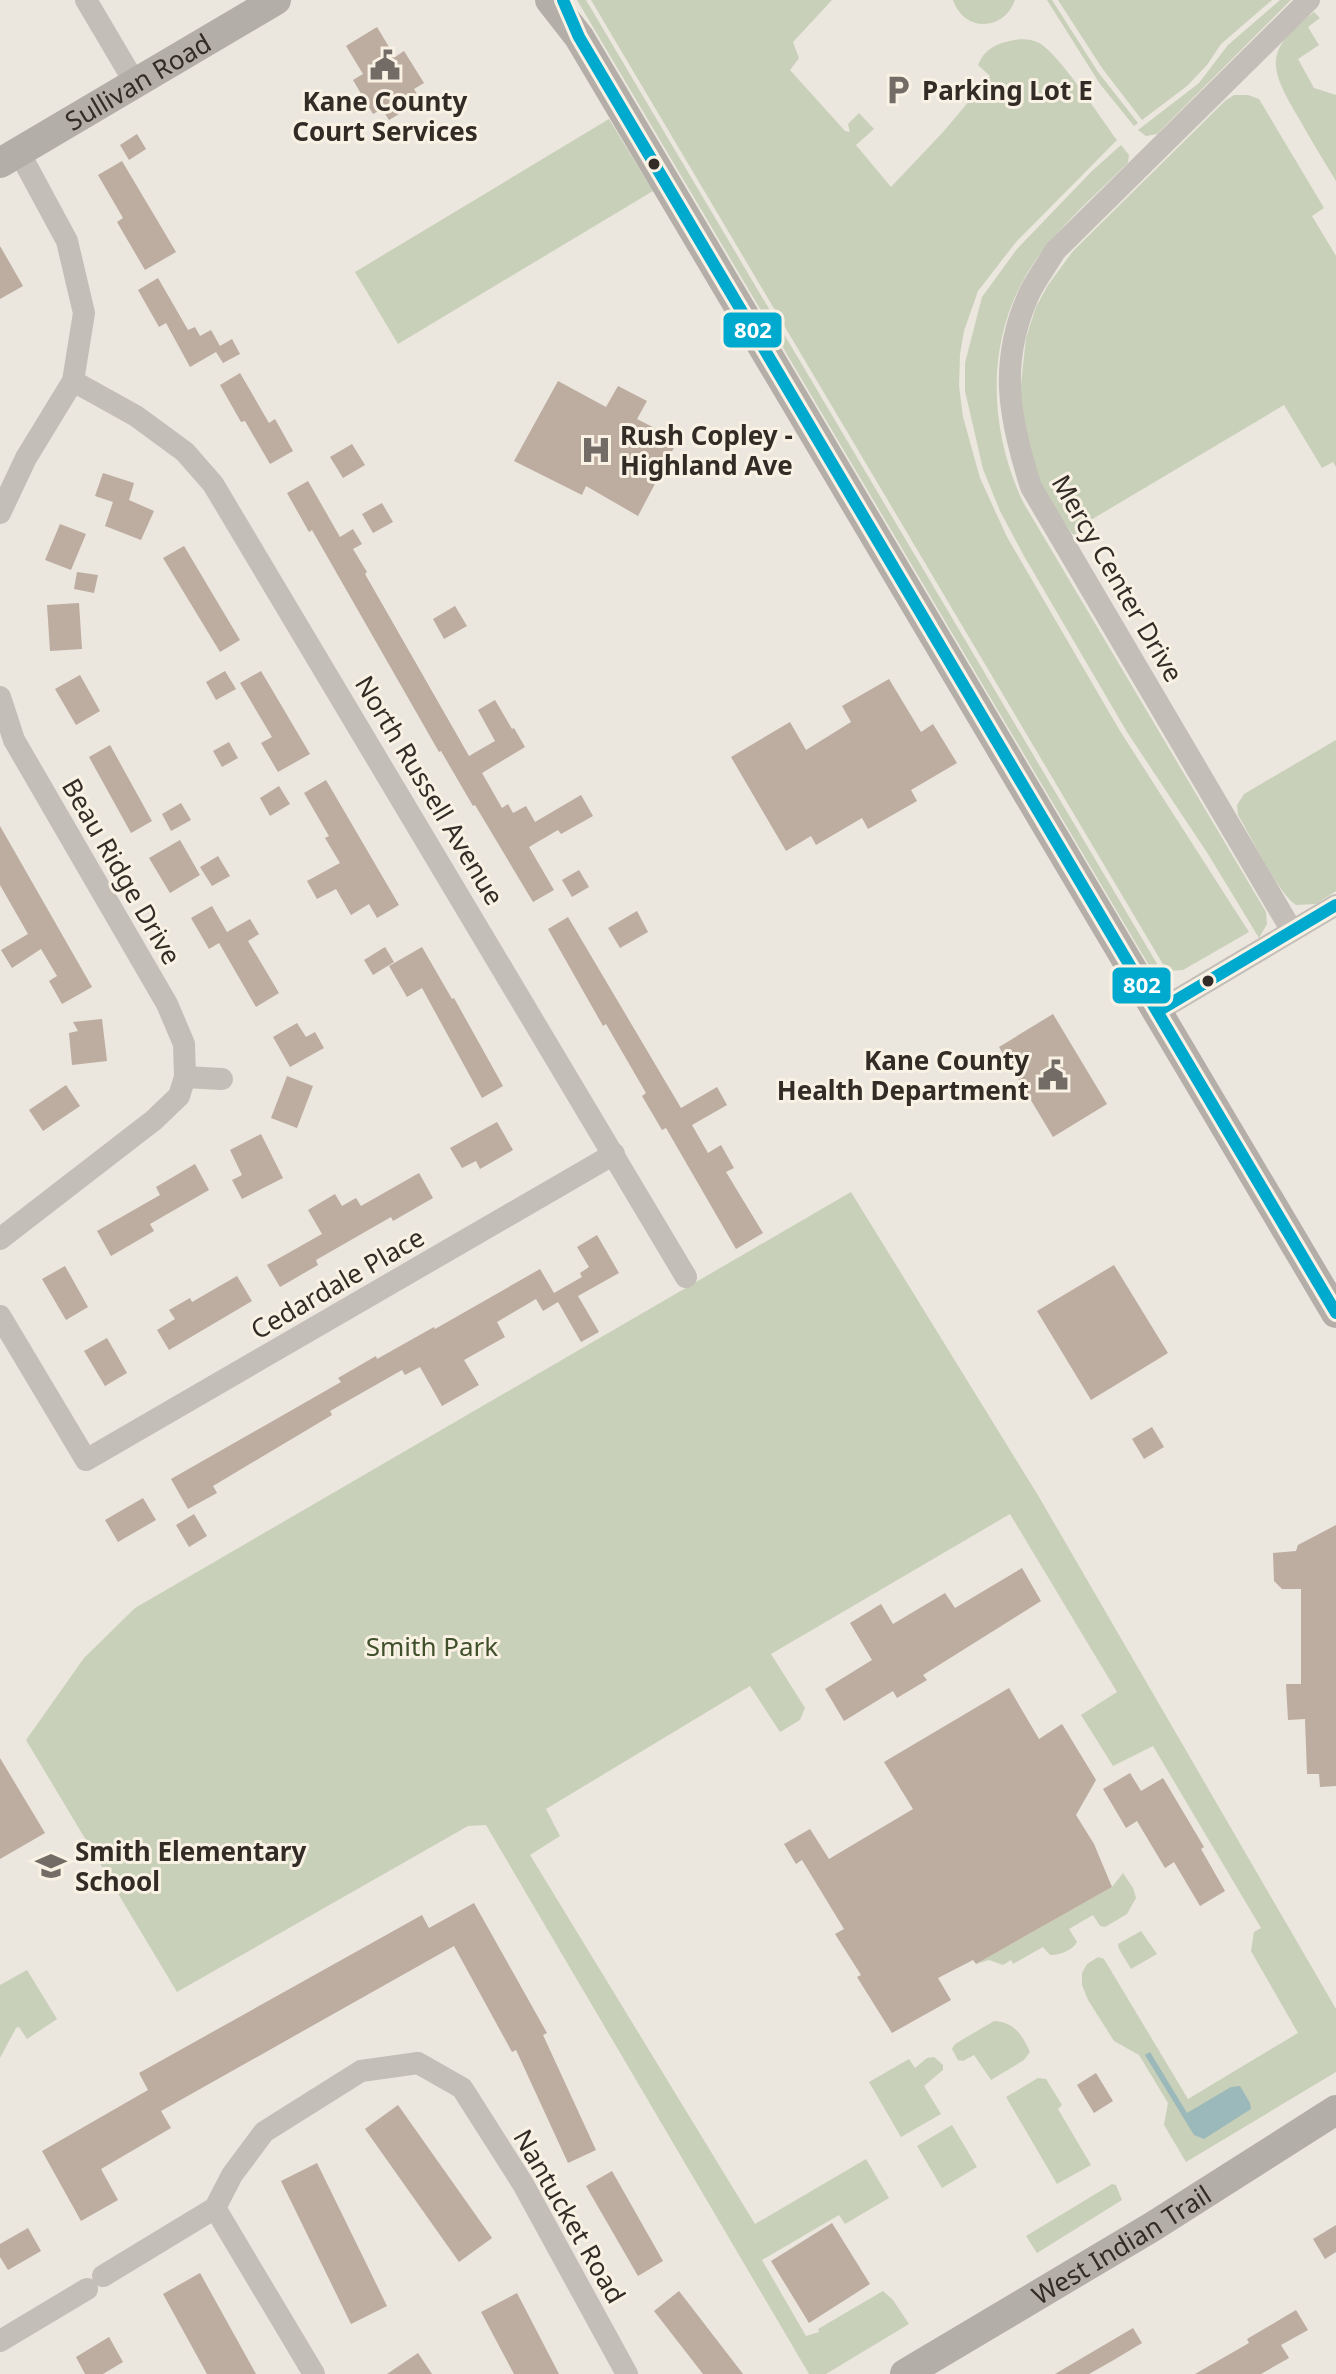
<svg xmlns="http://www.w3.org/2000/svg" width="1336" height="2374" font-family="'Noto Sans',sans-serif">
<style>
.green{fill:#c9d0b9}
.water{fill:#9bb8ba}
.building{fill:#bdaca0}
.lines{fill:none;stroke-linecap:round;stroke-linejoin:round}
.street{stroke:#c3beb7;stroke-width:22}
.secondary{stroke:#b4aea8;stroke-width:30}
.bus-1-casing{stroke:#f8f1e4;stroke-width:18}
.bus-1{stroke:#00a9ce;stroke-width:12}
.bus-dot{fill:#332b26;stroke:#f8f1e4;stroke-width:3}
.labels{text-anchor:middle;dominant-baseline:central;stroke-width:6;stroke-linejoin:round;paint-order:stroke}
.street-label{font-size:26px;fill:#332b26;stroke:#f8f1e4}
.poi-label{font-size:26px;font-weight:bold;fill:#332b26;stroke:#f8f1e4;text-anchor:start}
.park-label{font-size:26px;fill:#3f502b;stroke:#f8f1e4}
.line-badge{stroke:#f8f1e4;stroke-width:3}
.badge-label{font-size:22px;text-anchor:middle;font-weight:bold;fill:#fff}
</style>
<rect width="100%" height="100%" fill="#ebe6de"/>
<g class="green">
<polygon points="577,0 586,0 1166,979 1150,967"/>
<path d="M591 0H832L793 42 799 58 790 70 845 131 850 132 848 124 859 113 874 129 856 145 891 187 944 131 990 76 978 65C983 52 993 45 1006 42 1016 39 1027 38 1037 42 1056 49 1102 120 1117 140L1016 242 978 291 964 331 960 354 959 386 963 417 980 478 1007 537 1120 731 1249 932 1183 970 1167 971Z"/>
<path d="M953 0H1015C1004 31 964 33 953 0Z"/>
<polygon points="1047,0 1052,0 1098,72 1138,123 1134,126 1100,84"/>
<polygon points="1058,0 1272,0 1221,44 1207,65 1187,86 1142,120 1102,68"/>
<polygon points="1280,0 1291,0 1157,134 1146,136 1138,130 1199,83 1228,45"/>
<path d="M1314 12 1320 18 1308 27 1319 45 1298 59 1314 88 1336 95V181C1323 160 1310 138 1298 117 1268 66 1264 51 1314 12Z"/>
<polygon points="1234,95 1248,95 1259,99 1324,208 1312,216 1336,256 1336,467 1333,462 1322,468 1284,405 1079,527 1081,535 1072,534 1043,489 1031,458 1020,393 1026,338 1036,307 1048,285 1073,251 1225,101"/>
<polygon points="609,119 653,191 398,344 355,272"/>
<path d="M1121 145 1129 155 1128 163C1096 194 1061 225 1035 261 985 333 987 425 1023 502L1266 912 1267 924 1259 938 1208 854 1127 732 1024 556 1000 511 983 469 965 391V363L982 297 1017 249 1092 171Z"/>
<path d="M1336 740V891L1316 904 1296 905C1276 891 1252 838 1238 815L1237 805 1244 794Z"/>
<polygon points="851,1192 1039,1497 1336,2009 1336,2072 1186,2162 1164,2125 1168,2103 1139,2055 1114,2041 1088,2000 1082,1985 1082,1973 1087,1964 1098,1957 1104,1959 1188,2099 1298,2033 1251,1951 1254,1932 1261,1928 1153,1746 1113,1766 1081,1715 1117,1692 1010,1514 771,1654 805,1708 800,1720 780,1732 750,1686 546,1809 560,1836 530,1855 755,2224 866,2159 889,2198 845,2224 839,2215 762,2260 806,2336 819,2332 818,2329 883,2291 893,2300 909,2324 826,2374 809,2374 486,1825 468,1826 177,1992 26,1740 84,1658 135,1608"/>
<path d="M1123 1873 1133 1888 1136 1898 1127 1914 1105 1927 1100 1926 1093 1915 1069 1929 1077 1942C1073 1950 1058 1956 1050 1955L1043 1947 1013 1964 1011 1960 1003 1965 989 1960 976 1964 1112 1887Z"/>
<polygon points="1141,1931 1157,1954 1131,1969 1119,1949 1118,1944"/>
<polygon points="27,1970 57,2019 27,2039 19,2027 16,2028 0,2058 0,1985"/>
<path d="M994 2021C1014 2022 1022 2034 1030 2052L1024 2060 991 2080 974 2055 963 2061 958 2060 952 2049 955 2044Z"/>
<polygon points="934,2057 943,2065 943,2070 924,2086 941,2114 901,2137 869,2082 909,2059 915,2068 927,2058"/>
<polygon points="1038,2078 1046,2079 1062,2105 1058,2109 1091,2165 1057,2184 1006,2097"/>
<polygon points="952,2125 977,2167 942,2188 917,2146"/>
<polygon points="1112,2184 1116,2185 1122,2200 1037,2253 1026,2236"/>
</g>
<polygon class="water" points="1150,2052 1187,2113 1231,2087 1240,2086 1250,2103 1251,2109 1204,2139 1194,2135 1145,2055"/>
<g class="building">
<polygon points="377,27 395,57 404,51 424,83 414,89 421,101 389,120 382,109 373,114 353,80 363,74 346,46"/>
<polygon points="137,134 146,149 129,160 120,145"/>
<polygon points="122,161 176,252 145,270 117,222 123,218 98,175"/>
<polygon points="0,246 23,286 0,299"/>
<polygon points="158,278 188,330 195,327 200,336 211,330 220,346 232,339 240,354 223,363 216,352 190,367 166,323 159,327 138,290"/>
<polygon points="240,373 269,423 275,419 293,451 270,464 245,421 241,422 220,385"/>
<polygon points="558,381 606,407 618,386 647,401 637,419 678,440 638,516 586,486 582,495 514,461"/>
<polygon points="352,444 365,465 343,478 330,457"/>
<polygon points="103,473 134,483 129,500 154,511 141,540 105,526 113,502 95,496"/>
<polygon points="308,481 340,537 353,529 362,544 353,549 367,572 365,574 469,756 495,741 478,710 495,700 512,729 514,728 525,747 482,773 502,808 508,804 513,813 526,806 535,822 581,795 593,816 561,834 558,830 529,847 554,890 533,902 475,805 473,806 441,751 439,752 312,530 309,532 287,493"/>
<polygon points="382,503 393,522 373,533 362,514"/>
<polygon points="60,524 86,534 71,570 45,560"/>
<polygon points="184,546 240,640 220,652 163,558"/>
<polygon points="77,572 98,575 94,593 74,589"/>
<polygon points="79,603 82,649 50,651 47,605"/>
<polygon points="455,606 467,626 444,639 433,619"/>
<polygon points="225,671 236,689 216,700 206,682"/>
<polygon points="261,671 310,754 278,772 261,743 272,737 240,683"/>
<polygon points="80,675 100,711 76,725 55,689"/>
<polygon points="889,679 921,732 933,724 957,763 911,790 917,801 868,829 862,818 816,845 811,836 786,851 731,757 790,722 806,750 851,722 842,706"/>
<polygon points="229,742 238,758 222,767 213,751"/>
<polygon points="110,745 152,821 131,833 89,757"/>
<polygon points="326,780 399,905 377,918 369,904 351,915 336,889 317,899 307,881 340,863 325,838 329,836 304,793"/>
<polygon points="279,786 290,804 270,816 260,798"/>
<polygon points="181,803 191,820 171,831 162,814"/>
<polygon points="0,826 92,987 62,1004 49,981 57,976 41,949 12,968 1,950 28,934 0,885"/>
<polygon points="180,840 200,875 170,893 149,858"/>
<polygon points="218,856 230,876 212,886 200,867"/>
<polygon points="579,870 589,887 572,897 562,880"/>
<polygon points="212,906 227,932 250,919 259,934 248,941 279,993 256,1007 219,943 209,949 191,918"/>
<polygon points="637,911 648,932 620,948 608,928"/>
<polygon points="568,917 681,1108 717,1087 727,1105 692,1125 708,1153 721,1145 734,1168 726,1172 763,1233 736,1249 666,1128 662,1130 642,1096 646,1093 606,1024 603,1026 548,929"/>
<polygon points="385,947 394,962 373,975 364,960"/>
<polygon points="422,947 452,999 454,998 503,1086 482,1098 422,988 407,997 389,966"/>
<polygon points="1053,1014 1107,1104 1053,1137 999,1047"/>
<polygon points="102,1019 107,1061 72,1065 69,1033 78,1031 73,1022"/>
<polygon points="297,1023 306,1037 315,1032 324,1048 290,1067 273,1037"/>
<polygon points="287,1076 313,1086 297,1128 271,1118"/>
<polygon points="66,1085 80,1106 43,1131 29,1110"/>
<polygon points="497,1122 513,1150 480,1169 476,1161 462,1168 450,1148"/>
<polygon points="261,1134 283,1178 242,1199 232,1180 242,1175 230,1150"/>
<polygon points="195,1164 209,1190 150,1224 154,1231 111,1256 97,1231 160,1195 156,1187"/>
<polygon points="419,1173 433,1198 393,1221 391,1217 316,1260 318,1265 280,1287 267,1265 322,1234 308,1210 335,1194 342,1206 356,1198 361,1206"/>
<polygon points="597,1235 619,1273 578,1296 599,1332 581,1342 558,1302 543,1311 536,1299 497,1322 505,1337 464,1360 479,1385 442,1406 420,1367 405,1375 402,1370 330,1411 332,1415 213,1486 217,1493 188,1509 171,1479 341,1382 338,1378 376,1356 377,1359 434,1327 435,1329 540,1269 554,1293 582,1277 580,1273 589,1267 577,1247"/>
<polygon points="1114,1265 1168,1353 1091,1400 1037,1311"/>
<polygon points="65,1266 88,1307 66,1320 42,1279"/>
<polygon points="237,1276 252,1301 169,1350 157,1330 175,1319 169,1310 190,1298 192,1302"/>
<polygon points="107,1338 127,1373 105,1386 84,1351"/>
<polygon points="1152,1427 1164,1447 1144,1459 1132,1439"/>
<polygon points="143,1498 156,1520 118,1542 105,1520"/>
<polygon points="194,1514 207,1536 189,1547 176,1525"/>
<polygon points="1336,1525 1336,1786 1320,1787 1319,1774 1307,1774 1305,1719 1288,1720 1286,1684 1301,1684 1301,1589 1282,1589 1274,1581 1273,1553 1296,1551 1298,1545"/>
<polygon points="1022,1568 1041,1601 923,1675 927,1680 897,1698 893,1691 844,1721 825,1689 872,1660 850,1623 881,1604 893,1624 945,1593 955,1608"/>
<polygon points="1009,1688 1039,1739 1062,1724 1096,1780 1076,1815 1094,1844 1112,1887 976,1964 973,1960 938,1978 951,2000 892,2033 857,1977 861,1975 835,1934 844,1929 802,1860 796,1864 784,1844 810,1829 829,1859 913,1809 884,1762"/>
<polygon points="0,1758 45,1833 0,1859"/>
<polygon points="1130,1773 1141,1791 1163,1778 1204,1847 1201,1849 1225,1891 1200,1906 1174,1862 1165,1868 1137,1821 1126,1828 1103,1789"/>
<polygon points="474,1903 547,2033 543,2035 596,2150 568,2163 516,2050 512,2052 454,1946 161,2111 171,2128 101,2169 118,2200 81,2221 42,2151 148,2090 139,2073 422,1915 429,1928"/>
<polygon points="1096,2073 1113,2101 1094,2113 1077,2085"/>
<polygon points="398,2105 492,2238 459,2262 365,2129"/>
<polygon points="317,2163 387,2306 351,2324 281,2181"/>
<polygon points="612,2171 663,2261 638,2276 586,2186"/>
<polygon points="832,2223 870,2284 809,2323 771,2261"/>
<polygon points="1336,2225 1336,2252 1325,2259 1313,2239"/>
<polygon points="28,2228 41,2251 8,2270 0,2257 0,2244"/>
<polygon points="200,2273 256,2374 207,2374 163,2294"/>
<polygon points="679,2291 743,2374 703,2374 654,2311"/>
<polygon points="517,2293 559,2374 514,2374 481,2312"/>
<polygon points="1296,2310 1308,2330 1281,2345 1289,2358 1261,2374 1195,2374 1249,2343 1247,2339"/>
<polygon points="1133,2328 1142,2343 1112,2361 1089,2374 1055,2374"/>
<polygon points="109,2337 123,2362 103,2374 85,2374 76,2357"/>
<polygon points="418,2353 432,2374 387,2374"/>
</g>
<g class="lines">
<g class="street">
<polyline points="86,0 135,83"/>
<polyline points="73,381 136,416 185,452 213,484 686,1277"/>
<polyline points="0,513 26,458 73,381 84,313 67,241 19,152"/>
<polyline points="0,697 14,740 167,1004 184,1044 185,1077"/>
<path d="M1292 931 1031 487C1009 418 998 363 1029 294 1036 279 1047 265 1055 251L1309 0"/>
<polyline points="1158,1011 1336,905"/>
<polyline points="0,1239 154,1120 179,1096 185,1077 222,1079"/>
<polyline points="0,1316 86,1460 614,1154"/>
<polyline points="215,2208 314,2374"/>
<polyline points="103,2276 215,2208 232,2175 264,2132 361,2071 418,2063 462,2088 523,2184 627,2374"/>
<polyline points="0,2341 87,2289"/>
</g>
<g class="secondary">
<polyline points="550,0 579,37 1336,1313"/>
<path id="s1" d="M0 163 276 0"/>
<path id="s2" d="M905 2374 1152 2227 1336 2110"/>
</g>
<g class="bus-1-casing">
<g id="bus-1">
<polyline points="563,0 579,37 1336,1313"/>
<polyline points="1158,1011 1336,905"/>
</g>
</g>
<use href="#bus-1" class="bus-1"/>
</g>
<defs>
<g id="civic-bare" transform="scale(2.4)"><path d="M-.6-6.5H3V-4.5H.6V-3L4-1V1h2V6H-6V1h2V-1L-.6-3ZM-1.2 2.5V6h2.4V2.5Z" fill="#736c66" stroke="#f8f1e4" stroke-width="2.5" paint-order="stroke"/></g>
<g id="parking-bare" transform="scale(2.4)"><path d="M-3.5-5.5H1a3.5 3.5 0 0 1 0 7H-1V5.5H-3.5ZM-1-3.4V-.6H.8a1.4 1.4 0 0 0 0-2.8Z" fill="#736c66" stroke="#f8f1e4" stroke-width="2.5" paint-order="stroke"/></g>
<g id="hospital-bare" transform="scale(2.4)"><path d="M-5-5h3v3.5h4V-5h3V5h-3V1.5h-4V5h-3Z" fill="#736c66" stroke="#f8f1e4" stroke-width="2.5" paint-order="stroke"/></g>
<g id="school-bare" transform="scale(2.4)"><path d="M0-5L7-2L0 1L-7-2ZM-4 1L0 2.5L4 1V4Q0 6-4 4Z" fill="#736c66" stroke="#f8f1e4" stroke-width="2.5" paint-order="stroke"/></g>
</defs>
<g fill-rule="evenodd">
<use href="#civic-bare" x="385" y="65"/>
<use href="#parking-bare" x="898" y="90"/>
<use href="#hospital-bare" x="596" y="450"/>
<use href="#civic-bare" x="1053" y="1075"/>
<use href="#school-bare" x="51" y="1866"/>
</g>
<g class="bus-dot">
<circle cx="654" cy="164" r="7"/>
<circle cx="1208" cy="981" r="7"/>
</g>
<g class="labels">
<g class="street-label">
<text stroke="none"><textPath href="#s1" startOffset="160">Sullivan Road</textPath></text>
<text transform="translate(1118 578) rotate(60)">Mercy Center Drive</text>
<text transform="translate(430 790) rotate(59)">North Russell Avenue</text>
<text transform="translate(122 871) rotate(60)">Beau Ridge Drive</text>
<text transform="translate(337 1283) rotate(-30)">Cedardale Place</text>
<text transform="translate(570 2216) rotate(60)">Nantucket Road</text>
<text stroke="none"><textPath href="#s2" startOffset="252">West Indian Trail</textPath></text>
</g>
<g class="poi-label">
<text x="922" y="90">Parking Lot E</text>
<text x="385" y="101" text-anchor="middle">Kane County<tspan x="385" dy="30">Court Services</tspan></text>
<text x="620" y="435">Rush Copley -<tspan x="620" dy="30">Highland Ave</tspan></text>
<text x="1029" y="1060" text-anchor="end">Kane County<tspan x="1029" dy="30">Health Department</tspan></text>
<text x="75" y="1851">Smith Elementary<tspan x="75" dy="30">School</tspan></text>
</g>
<g class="park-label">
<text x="432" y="1646">Smith Park</text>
</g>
</g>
<g class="line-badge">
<rect x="722" y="311" width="61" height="38" rx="8" fill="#00a9ce"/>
<rect x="1111" y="966" width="61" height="39" rx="8" fill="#00a9ce"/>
</g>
<g class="badge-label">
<text x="753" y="338">802</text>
<text x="1142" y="993">802</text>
</g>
</svg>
